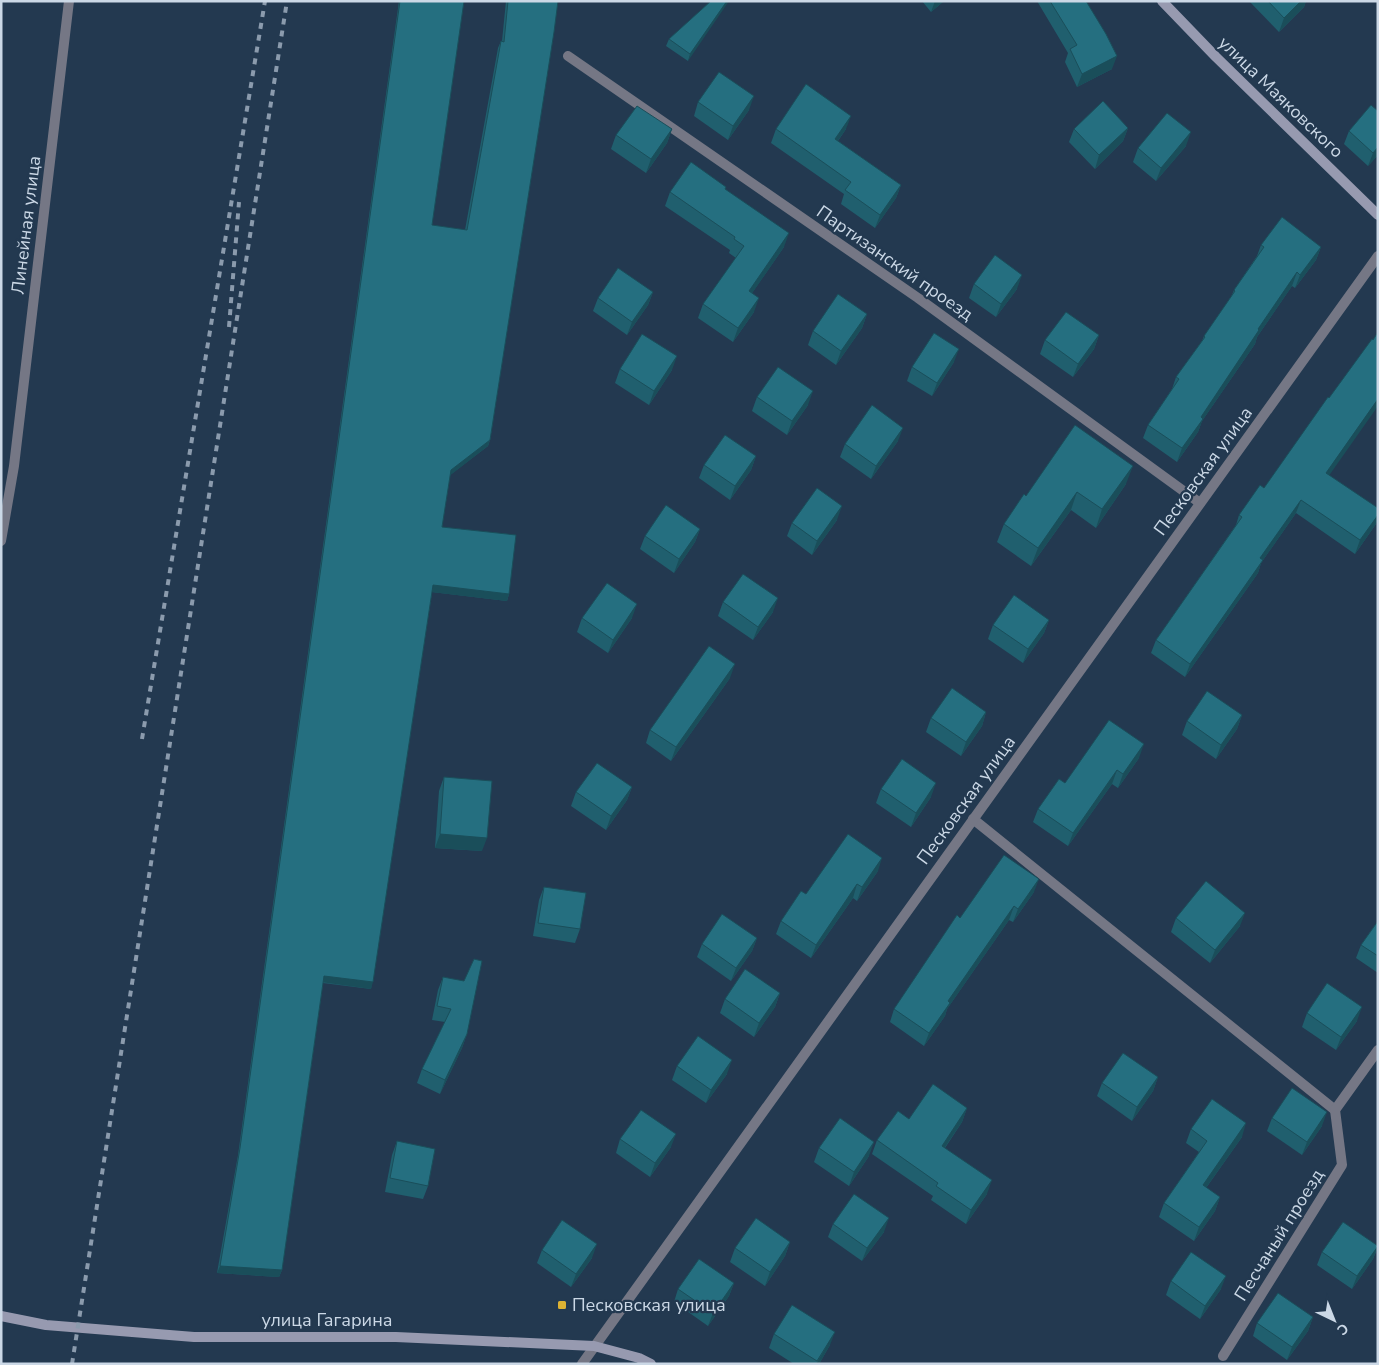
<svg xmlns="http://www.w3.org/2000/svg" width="1379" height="1365" font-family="'Nunito Sans',sans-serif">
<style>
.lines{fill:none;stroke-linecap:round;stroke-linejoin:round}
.street{stroke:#757785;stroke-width:10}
.secondary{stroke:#979ab0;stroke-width:10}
.rail{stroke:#8b9bad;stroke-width:4;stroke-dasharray:6 6;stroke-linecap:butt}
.wall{fill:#205f6e}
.shaded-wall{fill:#1a4e5a}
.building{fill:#256f80;stroke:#1a4e5a}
.poi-dot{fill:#dcb233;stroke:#233950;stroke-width:2}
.labels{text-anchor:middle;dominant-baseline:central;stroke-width:4.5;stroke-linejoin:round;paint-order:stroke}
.street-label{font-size:18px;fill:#cbd8e6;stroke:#233950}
.poi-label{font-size:18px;fill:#cbd8e6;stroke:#233950;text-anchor:start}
</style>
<rect width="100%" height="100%" fill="#233950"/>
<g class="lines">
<g class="street">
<polyline points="568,56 918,298 1200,503"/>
<polyline points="1,541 14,466 69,1"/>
<polyline points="973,819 1335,1110"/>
<polyline points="1223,1356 1342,1165 1335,1110 1378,1050"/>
<polyline points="582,1364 1378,256"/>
</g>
<g class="secondary">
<polyline points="1162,1 1216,57 1378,215"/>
<polyline points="1,1316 46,1325 194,1337 396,1337 594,1346 639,1358 651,1364"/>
</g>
<g class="rail">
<polyline points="229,327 239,202"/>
<polyline points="142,739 265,1"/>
<polyline points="72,1364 287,1"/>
</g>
</g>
<g class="wall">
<polygon points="399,1 464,1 432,225 465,230 498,48 501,41 502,41 506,1 558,1 490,440 488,446 450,475 442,527 509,594 507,601 432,592 371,989 323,983 282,1270 279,1277 217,1273 238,1155"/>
<polygon points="711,1 688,61 666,46 669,39"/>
<polygon points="922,1 944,1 931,12"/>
<polygon points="1037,1 1086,1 1112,69 1077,87 1065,62 1068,53"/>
<polygon points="1249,1 1306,1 1304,7 1279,32"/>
<polygon points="698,102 749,110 728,140 694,116"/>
<polygon points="1378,111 1378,155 1368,166 1344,144 1349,131"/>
<polygon points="1128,128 1123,141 1095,169 1069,142 1074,129"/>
<polygon points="672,129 667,143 646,173 611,149 616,135"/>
<polygon points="776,129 846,129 838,141 901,185 896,198 875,228 841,204 844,194 771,143"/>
<polygon points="1186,146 1156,181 1133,162 1138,148"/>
<polygon points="726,187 725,189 784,247 752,293 754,312 733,342 698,318 703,304 736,258 729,253 730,250 665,206 670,192"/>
<polygon points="1261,245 1321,247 1316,260 1295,288 1292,286 1257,337 1255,344 1202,421 1198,432 1177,462 1143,438 1148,425 1172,389 1176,377 1202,341 1204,336 1231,297 1234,290 1257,256"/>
<polygon points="974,284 1017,289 996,317 969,298"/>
<polygon points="653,292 648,305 627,335 593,311 598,298"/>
<polygon points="867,314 862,328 836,365 808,345 813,331"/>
<polygon points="1099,335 1094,349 1073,377 1040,354 1045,340"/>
<polygon points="1373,340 1329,475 1376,524 1355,554 1296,513 1261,563 1258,573 1185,677 1151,653 1156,640 1236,525 1239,515 1264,488"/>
<polygon points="954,362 932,396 907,381 912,367"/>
<polygon points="620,369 672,370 649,405 615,383"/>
<polygon points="757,397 808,405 787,435 752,411"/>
<polygon points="898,441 871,479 840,457 845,444"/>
<polygon points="756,456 751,470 730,500 699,478 704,465"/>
<polygon points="1126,484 1096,528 1071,510 1031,566 997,542 1004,524 1026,496"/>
<polygon points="837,520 812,555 787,536 792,523"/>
<polygon points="700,529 695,542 674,573 640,549 645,536"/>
<polygon points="723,602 773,612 753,640 718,616"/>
<polygon points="582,618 632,618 608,653 577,632"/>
<polygon points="1049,620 1044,633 1023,663 988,639 993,625"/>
<polygon points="730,678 671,761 646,743 650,730"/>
<polygon points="986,712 982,726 961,756 926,732 931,718"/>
<polygon points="1242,715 1237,729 1216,759 1182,735 1187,721"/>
<polygon points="1139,758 1118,788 1112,784 1068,846 1033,822 1038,809 1065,783"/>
<polygon points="444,777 482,851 435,848 439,791"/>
<polygon points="632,787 627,800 606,830 571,806 576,792"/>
<polygon points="881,789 931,797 911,827 876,803"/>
<polygon points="878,871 857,901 853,898 811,958 776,934 781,921 806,894"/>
<polygon points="544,887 580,929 575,943 533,936 539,900"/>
<polygon points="1034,892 1013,922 1009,920 947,1009 945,1016 924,1046 890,1022 894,1009 960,918"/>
<polygon points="1176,918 1240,926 1210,963 1171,932"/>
<polygon points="1378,921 1378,973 1356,958 1361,945"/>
<polygon points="757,938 752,951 731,981 697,957 702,944"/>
<polygon points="443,977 467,1034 462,1048 440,1094 417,1083 422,1069 445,1022 432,1020 438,990"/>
<polygon points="780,993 775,1007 754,1037 720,1013 725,999"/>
<polygon points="1307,1013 1357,1021 1336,1050 1302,1027"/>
<polygon points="677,1066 727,1074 706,1103 672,1080"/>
<polygon points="1158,1077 1153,1091 1132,1121 1097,1096 1102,1083"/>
<polygon points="967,1108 962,1122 945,1148 987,1194 966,1224 931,1200 933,1196 872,1154 877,1140 909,1119"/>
<polygon points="1272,1118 1322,1126 1302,1155 1267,1131"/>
<polygon points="1191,1129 1242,1137 1206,1188 1220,1197 1215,1211 1194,1241 1159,1217 1164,1203 1199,1152 1186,1143"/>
<polygon points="620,1139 671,1147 650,1177 616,1153"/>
<polygon points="397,1141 428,1186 423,1199 385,1192 392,1155"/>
<polygon points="819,1148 869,1156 849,1186 814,1162"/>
<polygon points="833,1224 884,1232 862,1261 828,1237"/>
<polygon points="790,1242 785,1256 765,1286 730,1262 735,1248"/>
<polygon points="1378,1247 1373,1259 1352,1289 1317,1265 1322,1252"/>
<polygon points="542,1250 592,1258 571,1287 537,1263"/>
<polygon points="1171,1281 1221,1289 1200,1319 1166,1295"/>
<polygon points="734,1283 729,1296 708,1326 674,1302 678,1289"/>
<polygon points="1313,1317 1308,1331 1287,1360 1253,1336 1257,1323"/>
<polygon points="774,1334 830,1345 819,1364 794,1364 769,1348"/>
</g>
<g class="shaded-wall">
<polygon points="727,1 729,1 688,61 690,54"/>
<polygon points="935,1 944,1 931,12"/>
<polygon points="1301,1 1306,1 1304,7 1279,32 1284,18"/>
<polygon points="1117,56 1112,69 1077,87 1082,74"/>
<polygon points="754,96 749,110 728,140 733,126"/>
<polygon points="851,116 846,129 830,152 835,139"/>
<polygon points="1128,128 1123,141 1095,169 1099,155"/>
<polygon points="672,129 667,143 646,173 651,159"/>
<polygon points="1191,132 1186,146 1156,181 1161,168"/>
<polygon points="1378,147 1378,155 1368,166 1373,153"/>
<polygon points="901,185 896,198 875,228 880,215"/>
<polygon points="789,233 784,247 744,305 749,291"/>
<polygon points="1321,247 1316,260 1295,288 1300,275"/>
<polygon points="1297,272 1292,286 1257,337 1255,344 1202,421 1198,432 1177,462 1182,448 1201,417 1258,329"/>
<polygon points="1022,275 1017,289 996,317 1001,304"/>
<polygon points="653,292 648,305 627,335 632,322"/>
<polygon points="759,298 754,312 733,342 738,328"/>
<polygon points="867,314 862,328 836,365 841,351"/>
<polygon points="1099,335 1094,349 1073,377 1078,364"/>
<polygon points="959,349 954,362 932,396 937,383"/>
<polygon points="677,356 672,370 649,405 654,391"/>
<polygon points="813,391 808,405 787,435 792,421"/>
<polygon points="1378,399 1378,406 1321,487 1326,473"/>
<polygon points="903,428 898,441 871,479 876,466"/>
<polygon points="490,440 488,446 448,477 451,470"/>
<polygon points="756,456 751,470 730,500 735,486"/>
<polygon points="1133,466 1126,484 1096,528 1102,509"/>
<polygon points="1077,492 1071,510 1031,566 1038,548"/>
<polygon points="1301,500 1296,513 1261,563 1258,573 1185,677 1190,664 1260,558"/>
<polygon points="842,506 837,520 812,555 817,541"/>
<polygon points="1378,515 1378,520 1376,524 1355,554 1360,540"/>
<polygon points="700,529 695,542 674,573 679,559"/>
<polygon points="433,585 509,594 507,601 431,592"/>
<polygon points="778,598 773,612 753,640 758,627"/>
<polygon points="637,604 632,618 608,653 613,640"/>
<polygon points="1049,620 1044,633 1023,663 1028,649"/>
<polygon points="735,664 730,678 671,761 676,747"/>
<polygon points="986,712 982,726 961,756 966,742"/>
<polygon points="1242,715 1237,729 1216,759 1221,745"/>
<polygon points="1144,744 1139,758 1118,788 1123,774"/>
<polygon points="1117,770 1112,784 1068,846 1073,833"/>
<polygon points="936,783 931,797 911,827 916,813"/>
<polygon points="632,787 627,800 606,830 611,816"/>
<polygon points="440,834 487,838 482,851 435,848"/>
<polygon points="882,858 878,871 857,901 862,887"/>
<polygon points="1039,879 1034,892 1013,922 1018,909"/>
<polygon points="857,884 853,898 811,958 816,945"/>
<polygon points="1014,906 1009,920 947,1009 945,1016 924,1046 929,1033 948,1001"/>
<polygon points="1245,913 1240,926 1210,963 1215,950"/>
<polygon points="757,938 752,951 731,981 736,968"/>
<polygon points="324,976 373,982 371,989 321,982"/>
<polygon points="780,993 775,1007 754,1037 759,1023"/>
<polygon points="1362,1007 1357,1021 1336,1050 1341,1037"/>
<polygon points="467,1034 462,1048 440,1094 445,1080"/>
<polygon points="732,1060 727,1074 706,1103 711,1090"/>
<polygon points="1158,1077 1153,1091 1132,1121 1137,1107"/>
<polygon points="967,1108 962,1122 937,1159 942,1146"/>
<polygon points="1327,1112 1322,1126 1302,1155 1307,1142"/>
<polygon points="1246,1123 1242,1137 1198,1199 1203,1185"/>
<polygon points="676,1134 671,1147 650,1177 655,1163"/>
<polygon points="874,1142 869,1156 849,1186 854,1172"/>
<polygon points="992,1180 987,1194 966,1224 971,1210"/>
<polygon points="1220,1197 1215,1211 1194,1241 1199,1227"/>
<polygon points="889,1218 884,1232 862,1261 867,1248"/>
<polygon points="790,1242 785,1256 765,1286 770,1272"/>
<polygon points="597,1244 592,1258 571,1287 576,1274"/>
<polygon points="1378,1246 1373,1259 1352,1289 1357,1276"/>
<polygon points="220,1266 282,1270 279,1277 217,1273"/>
<polygon points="1226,1276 1221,1289 1200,1319 1205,1306"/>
<polygon points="734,1283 729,1296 708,1326 713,1313"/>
<polygon points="1313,1317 1308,1331 1287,1360 1292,1347"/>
<polygon points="835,1332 830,1345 819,1364 816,1364"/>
</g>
<g class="building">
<polygon points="400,1 464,1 432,225 467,230 501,41 504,42 508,1 558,1 554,32 490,440 451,470 442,527 516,535 509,594 433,585 373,982 324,976 282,1270 220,1266 240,1148"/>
<polygon points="711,1 727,1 690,54 669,39"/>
<polygon points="1050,1 1086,1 1106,34 1117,56 1082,74 1070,49 1077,45"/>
<polygon points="1268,1 1301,1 1284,18"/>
<polygon points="719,72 754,96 733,126 698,102"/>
<polygon points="806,84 851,116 835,139 901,185 880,215 845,190 851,182 776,129"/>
<polygon points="1103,101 1128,128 1099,155 1074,129"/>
<polygon points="1371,105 1378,111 1378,147 1373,153 1349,131"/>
<polygon points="637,106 672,129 651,159 616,135"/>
<polygon points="1167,113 1191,132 1161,168 1138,148"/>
<polygon points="691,162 726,187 725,189 789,233 749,291 759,298 738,328 703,304 744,246 734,239 735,237 670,192"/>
<polygon points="1282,217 1321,247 1300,275 1297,272 1258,329 1259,330 1201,417 1203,419 1182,448 1148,425 1179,379 1176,377 1205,337 1204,336 1235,291 1234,290 1264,247 1261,245"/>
<polygon points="995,255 1022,275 1001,304 974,284"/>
<polygon points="618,268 653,292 632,322 598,298"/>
<polygon points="838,294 867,314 841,351 813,331"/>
<polygon points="1066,312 1099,335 1078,364 1045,340"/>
<polygon points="1378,332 1378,399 1326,473 1378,508 1378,515 1360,540 1301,500 1260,558 1263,560 1190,664 1156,640 1242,517 1239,515 1260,485 1264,488 1328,397 1329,398 1372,339 1373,340"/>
<polygon points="934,333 959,349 937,383 912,367"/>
<polygon points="642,334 677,356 654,391 620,369"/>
<polygon points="778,367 813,391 792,421 757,397"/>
<polygon points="872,405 903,428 876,466 845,444"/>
<polygon points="1075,425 1133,466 1102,509 1077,492 1038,548 1004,524 1024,494 1026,496"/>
<polygon points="725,435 756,456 735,486 704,465"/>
<polygon points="817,488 842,506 817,541 792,523"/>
<polygon points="666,505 700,529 679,559 645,536"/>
<polygon points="743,574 778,598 758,627 723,602"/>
<polygon points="607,583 637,604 613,640 582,618"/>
<polygon points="1014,595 1049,620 1028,649 993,625"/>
<polygon points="709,646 735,664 676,747 650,730"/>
<polygon points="952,688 986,712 966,742 931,718"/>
<polygon points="1207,691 1242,715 1221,745 1187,721"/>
<polygon points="1109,720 1144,744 1123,774 1117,770 1073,833 1038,809 1059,779 1065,783"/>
<polygon points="902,759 936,783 916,813 881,789"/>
<polygon points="597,763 632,787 611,816 576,792"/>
<polygon points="444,777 492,781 487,838 440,834"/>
<polygon points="848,834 882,858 862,887 857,884 816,945 781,921 801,891 806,894"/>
<polygon points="1004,855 1039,879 1018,909 1014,906 948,1001 950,1003 929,1033 894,1009 957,915 960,918"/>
<polygon points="1206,881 1245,913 1215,950 1176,918"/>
<polygon points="544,887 586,893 580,929 538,923"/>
<polygon points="722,914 757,938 736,968 702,944"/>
<polygon points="1378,921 1378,956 1361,945"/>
<polygon points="474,959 482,961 467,1034 445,1080 422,1069 451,1009 437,1006 443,977 464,981"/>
<polygon points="745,969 780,993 759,1023 725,999"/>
<polygon points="1327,983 1362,1007 1341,1037 1307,1013"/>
<polygon points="698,1036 732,1060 711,1090 677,1066"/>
<polygon points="1123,1053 1158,1077 1137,1107 1102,1083"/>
<polygon points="933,1084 967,1108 942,1146 992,1180 971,1210 936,1186 938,1183 877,1140 898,1111 909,1119"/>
<polygon points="1292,1088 1327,1112 1307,1142 1272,1118"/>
<polygon points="1212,1099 1246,1123 1203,1185 1220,1197 1199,1227 1164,1203 1207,1141 1191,1129"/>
<polygon points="641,1110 676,1134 655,1163 620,1139"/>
<polygon points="840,1118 874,1142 854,1172 819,1148"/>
<polygon points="397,1141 435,1149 428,1186 390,1178"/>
<polygon points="854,1194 889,1218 867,1248 833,1224"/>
<polygon points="756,1218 790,1242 770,1272 735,1248"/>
<polygon points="562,1220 597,1244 576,1274 542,1250"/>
<polygon points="1343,1222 1378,1246 1357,1276 1322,1252"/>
<polygon points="1191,1252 1226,1276 1205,1306 1171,1281"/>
<polygon points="699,1259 734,1283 713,1313 678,1289"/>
<polygon points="1278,1293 1313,1317 1292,1347 1257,1323"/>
<polygon points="792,1305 835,1332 817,1361 774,1334"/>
</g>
<rect class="poi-dot" x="557" y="1300" width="10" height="10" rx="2.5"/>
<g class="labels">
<g class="street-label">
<text transform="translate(1281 97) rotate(44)">улица Маяковского</text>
<text transform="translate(26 225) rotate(-83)">Линейная улица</text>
<text transform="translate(895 263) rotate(35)">Партизанский проезд</text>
<text transform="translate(1203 471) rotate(-54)">Песковская улица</text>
<text transform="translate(966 800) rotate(-54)">Песковская улица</text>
<text transform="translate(1279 1235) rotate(-58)">Песчаный проезд</text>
<text x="327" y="1320">улица Гагарина</text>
</g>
<g class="poi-label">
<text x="572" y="1305">Песковская улица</text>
</g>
</g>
<rect width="1379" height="1365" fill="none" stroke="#cbd8e6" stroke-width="5"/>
<g transform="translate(1334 1320) rotate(137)" stroke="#233950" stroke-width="4" paint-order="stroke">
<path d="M0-4L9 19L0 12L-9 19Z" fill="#cbd8e6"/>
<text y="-8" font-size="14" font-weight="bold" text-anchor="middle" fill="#cbd8e6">С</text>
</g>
</svg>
